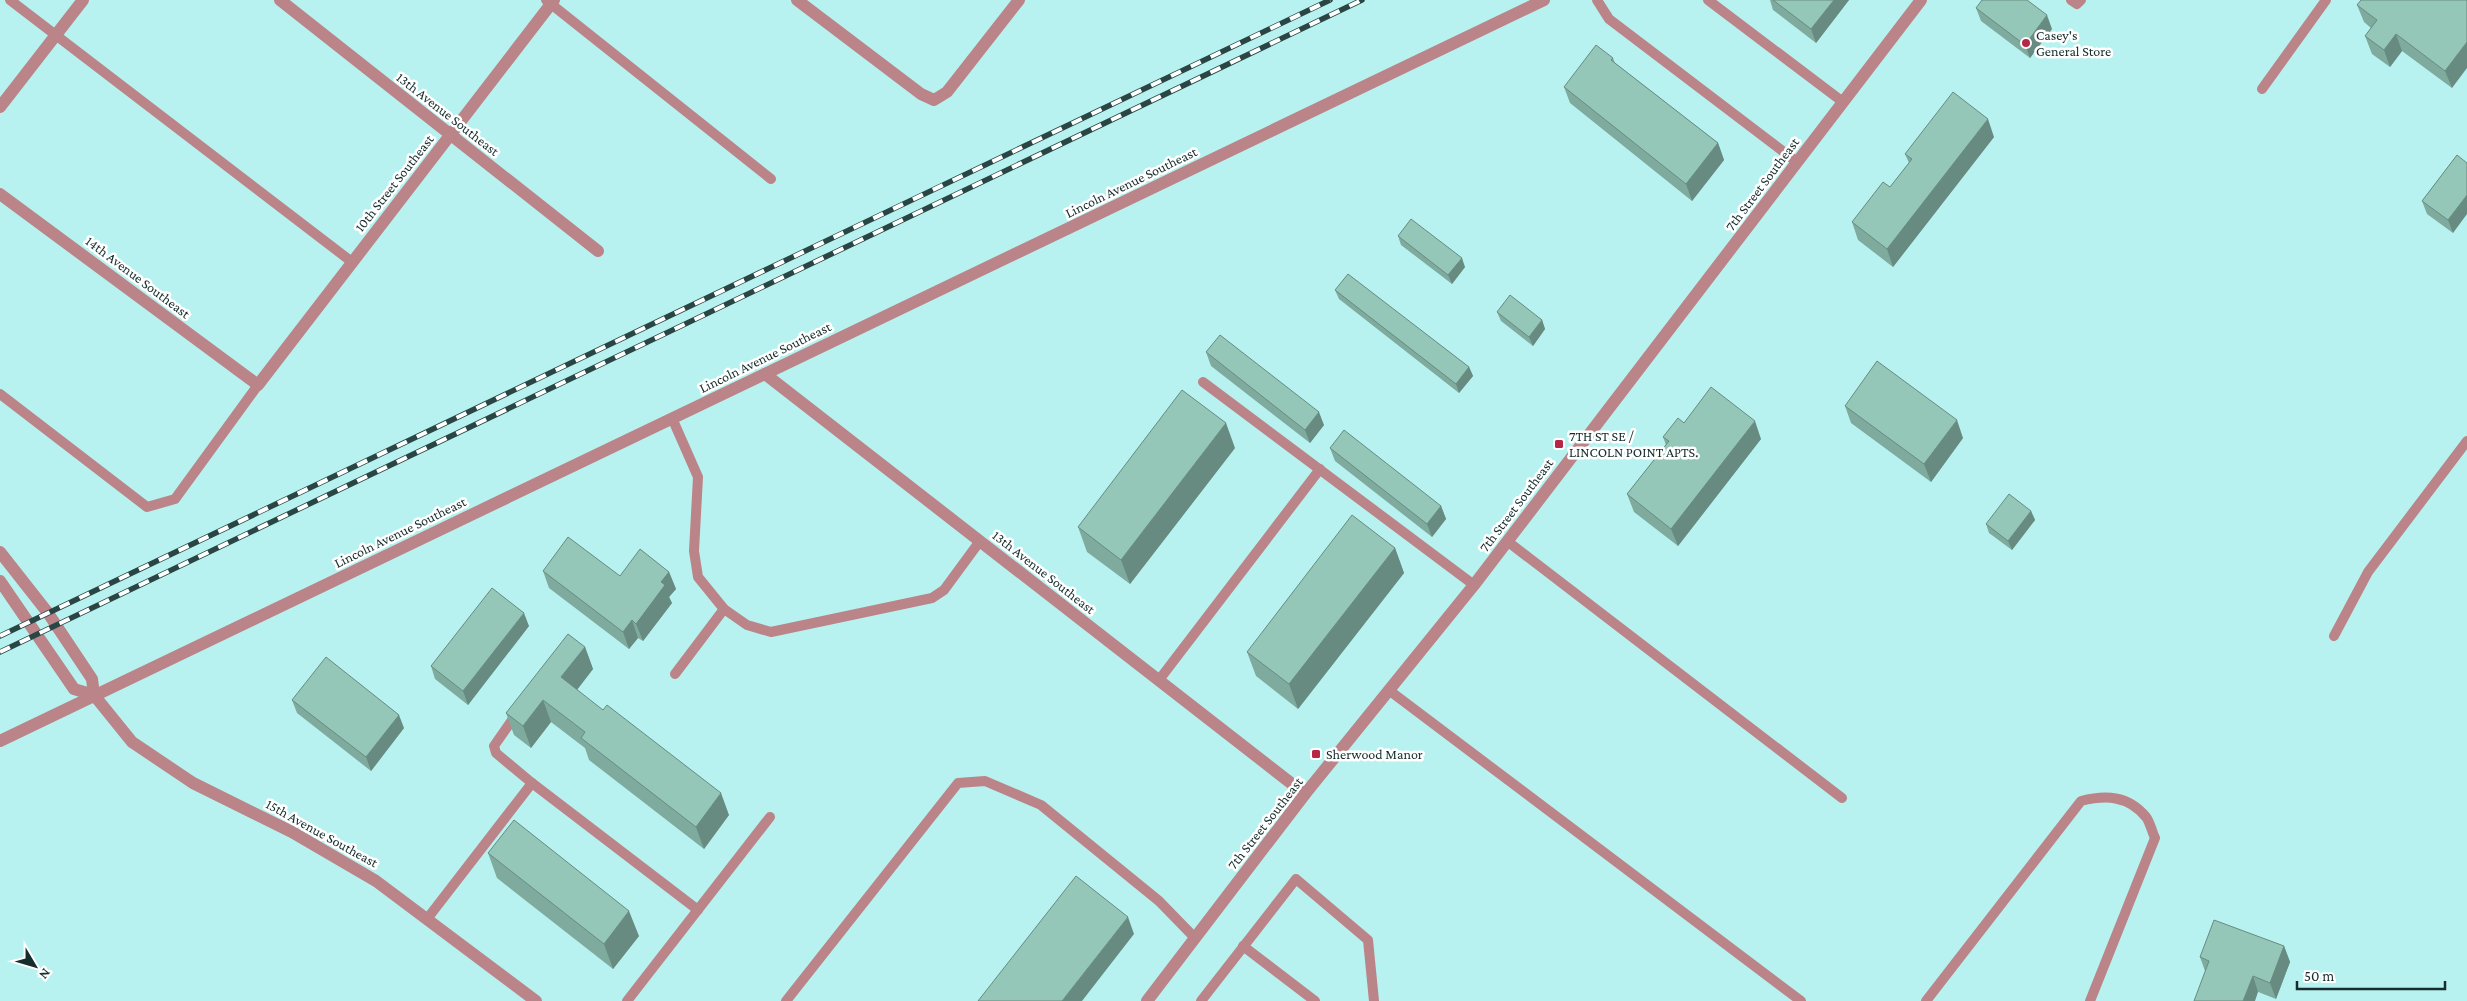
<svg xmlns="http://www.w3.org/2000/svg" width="2467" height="1001" font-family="'Crimson Pro',serif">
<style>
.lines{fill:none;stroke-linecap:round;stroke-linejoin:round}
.service{stroke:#ba8488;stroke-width:10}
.minor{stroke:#ba8488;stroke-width:12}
.tertiary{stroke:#ba8488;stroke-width:12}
.rail-casing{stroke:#294645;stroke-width:5.5}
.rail{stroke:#fff;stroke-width:4;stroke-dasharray:11;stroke-linecap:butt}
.wall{fill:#7fab9e}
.shaded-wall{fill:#688b81}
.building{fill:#94c7b8;stroke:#688b81}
.poi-dot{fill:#b72547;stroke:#fff;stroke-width:2}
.labels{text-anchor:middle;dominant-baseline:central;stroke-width:5;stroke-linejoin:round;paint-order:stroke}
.poi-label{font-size:14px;fill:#152d2c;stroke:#fff;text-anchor:start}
.street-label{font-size:14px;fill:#152d2c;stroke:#fff}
</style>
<rect width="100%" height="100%" fill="#b8f2f0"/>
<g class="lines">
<g class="service">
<polyline points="10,0 352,262"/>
<polyline points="546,0 771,179"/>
<polyline points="1597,0 1609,19 1797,162"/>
<polyline points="1708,0 1843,102"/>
<polyline points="2071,0 2077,4 2081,0"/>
<polyline points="2262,89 2326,0"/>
<polyline points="1203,382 1474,585"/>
<polyline points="0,394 147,507 175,499 258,385"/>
<polyline points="672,418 698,477 694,551 698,577 724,609 747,625 771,632 932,598 944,590 980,541"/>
<polyline points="1507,541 1842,798"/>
<polyline points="2334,636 2368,572 2467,441"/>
<polyline points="675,674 724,609"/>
<polyline points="1159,680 1320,469"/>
<polyline points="1390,691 1801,1001"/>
<polyline points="517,713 494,746 496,753 532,783 698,910"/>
<polyline points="427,919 532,783"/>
<polyline points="1243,946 1315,1001"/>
<polyline points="627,1001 770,817"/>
<polyline points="786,1001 958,783 985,781 1041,805 1159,901 1195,938"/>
<polyline points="1201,1001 1296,879 1368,940 1374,1001"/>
<path d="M1926 1001 2081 801C2105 795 2128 795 2146 817 2150 822 2152 832 2155 838L2090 1001"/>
</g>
<g class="minor">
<polyline points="280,0 598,251"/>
<polyline points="797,0 921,94 934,100 947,92 1019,0"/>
<polyline points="0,107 83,0"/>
<polyline points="0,194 258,385 554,0"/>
<polyline points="765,374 1305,794"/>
<polyline points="1147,1001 1305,794 1474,585 1921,0"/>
</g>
<g class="tertiary">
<polyline points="0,552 48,613 92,679 94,695 132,742 193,783 292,832 376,881 536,1001"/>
<polyline points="0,581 74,689 94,695"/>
<polyline points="0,741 1544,0"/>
</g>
<g class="rail-casing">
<g id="rail">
<polyline points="0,636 1330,0"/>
<polyline points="0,652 1362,0"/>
</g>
</g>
<use href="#rail" class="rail"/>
</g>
<g class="wall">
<polygon points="1770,0 1849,0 1816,43 1773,10"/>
<polygon points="2467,0 2452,88 2402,51 2390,67 2372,54 2365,36 2371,28 2364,22 2357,5"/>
<polygon points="1976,8 2052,29 2030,58 1981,21"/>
<polygon points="1613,58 1615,63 1718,143 1724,160 1692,201 1570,103 1564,87"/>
<polygon points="1994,137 1893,267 1858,240 1852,222 1890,187 1909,163 1905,154"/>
<polygon points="2457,155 2453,233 2427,214 2422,201"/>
<polygon points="1398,236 1465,267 1452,284 1401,245"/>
<polygon points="1335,290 1469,367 1473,376 1459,393 1339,299"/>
<polygon points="1497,312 1542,320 1545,329 1533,346 1501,321"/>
<polygon points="1206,352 1324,425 1310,443 1211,366"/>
<polygon points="1845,406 1963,438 1931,482 1851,423"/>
<polygon points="1684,423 1761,439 1678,546 1634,512 1627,494 1666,445 1663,437"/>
<polygon points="1235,448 1130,584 1087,552 1078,527"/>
<polygon points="1330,448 1441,506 1446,519 1432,537 1335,461"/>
<polygon points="2031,511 2035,520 2012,550 1989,533 1986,524"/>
<polygon points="1395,548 1404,573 1298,709 1256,676 1247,652"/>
<polygon points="543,571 620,576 669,572 676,589 669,597 672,603 643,641 638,638 629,649 549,588"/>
<polygon points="529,626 468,705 435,679 431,666"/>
<polygon points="585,647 593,669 577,690 729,815 704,849 589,760 585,748 551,722 531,748 514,735 506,713"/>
<polygon points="292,700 404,728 371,771 297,713"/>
<polygon points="488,853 639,936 613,969 497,878"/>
<polygon points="2284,946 2290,962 2276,999 2205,971 2200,957"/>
</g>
<g class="shaded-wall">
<polygon points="1834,0 1849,0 1816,43 1811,29"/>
<polygon points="2047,15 2052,29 2030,58 2025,45"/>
<polygon points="2396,34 2402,51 2390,67 2384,50"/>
<polygon points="2467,42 2467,68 2452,88 2445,71"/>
<polygon points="1988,119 1994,137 1893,267 1887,249"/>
<polygon points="1718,143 1724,160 1692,201 1686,184"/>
<polygon points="2467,195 2467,214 2453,233 2448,220"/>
<polygon points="1462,258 1465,267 1452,284 1448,275"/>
<polygon points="1542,320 1545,329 1533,346 1529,337"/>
<polygon points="1469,367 1473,376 1459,393 1456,384"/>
<polygon points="1319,412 1324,425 1310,443 1305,430"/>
<polygon points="1957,420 1963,438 1931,482 1924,464"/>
<polygon points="1755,421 1761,439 1678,546 1671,529"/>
<polygon points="1226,423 1235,448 1130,584 1121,560"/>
<polygon points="1441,506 1446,519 1432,537 1427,524"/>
<polygon points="2031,511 2035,520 2012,550 2008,541"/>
<polygon points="1395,548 1404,573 1298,709 1289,684"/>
<polygon points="669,572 676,589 669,597 672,603 643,641 636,624 661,582"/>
<polygon points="524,613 529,626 468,705 463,691"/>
<polygon points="632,620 638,638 629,649 623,632"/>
<polygon points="585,647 593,669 569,700 561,677"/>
<polygon points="543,700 551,722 531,748 523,726"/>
<polygon points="399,715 404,728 371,771 366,757"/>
<polygon points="721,793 729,815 704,849 696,827"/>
<polygon points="629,911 639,936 613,969 604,944"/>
<polygon points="1128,917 1134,934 1082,1001 1062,1001"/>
<polygon points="2284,946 2290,962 2276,999 2270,983"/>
<polygon points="2253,976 2258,992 2255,1001 2243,1001"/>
</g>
<g class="building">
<polygon points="1773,0 1834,0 1811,29"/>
<polygon points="1982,0 2027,0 2047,15 2025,45 1976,8"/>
<polygon points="2361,0 2467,0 2467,42 2445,71 2396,34 2384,50 2365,36 2377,20 2357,5"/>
<polygon points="1596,45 1613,58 1611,60 1718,143 1686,184 1564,87"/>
<polygon points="1953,92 1988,119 1887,249 1852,222 1883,182 1890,187 1912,159 1905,154"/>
<polygon points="2457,155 2467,163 2467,195 2448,220 2422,201"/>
<polygon points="1411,219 1462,258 1448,275 1398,236"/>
<polygon points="1348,274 1469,367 1456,384 1335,290"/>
<polygon points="1510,295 1542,320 1529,337 1497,312"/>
<polygon points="1220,335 1319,412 1305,430 1206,352"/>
<polygon points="1877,361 1957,420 1924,464 1845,406"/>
<polygon points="1711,387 1755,421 1671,529 1627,494 1669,441 1663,437 1678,418 1684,423"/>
<polygon points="1182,390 1226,423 1121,560 1078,527"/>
<polygon points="1344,430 1441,506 1427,524 1330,448"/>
<polygon points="2009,494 2031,511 2008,541 1986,524"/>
<polygon points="1352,515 1395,548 1289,684 1247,652"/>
<polygon points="568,537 620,576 640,549 669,572 661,582 665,585 636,624 632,620 623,632 543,571"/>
<polygon points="492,588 524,613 463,691 431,666"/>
<polygon points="568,634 585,647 561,677 603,710 607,705 721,793 696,827 581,738 585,732 543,700 523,726 506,713"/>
<polygon points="326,657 399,715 366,757 292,700"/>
<polygon points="514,820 629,911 604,944 488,853"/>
<polygon points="1076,876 1128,917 1062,1001 978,1001"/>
<polygon points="2214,920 2284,946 2270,983 2253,976 2243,1001 2194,1001 2209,961 2200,957"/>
</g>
<g class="poi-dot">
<circle cx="2026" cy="43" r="5"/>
<rect x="1554" y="439" width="10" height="10" rx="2.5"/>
<rect x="1311" y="749" width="10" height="10" rx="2.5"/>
</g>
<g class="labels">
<g class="poi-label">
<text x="2036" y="35">Casey's<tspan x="2036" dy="16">General Store</tspan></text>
<text x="1569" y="436">7TH ST SE /<tspan x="1569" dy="16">LINCOLN POINT APTS.</tspan></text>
<text x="1326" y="754">Sherwood Manor</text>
</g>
<g class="street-label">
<text transform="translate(448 114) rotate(38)">13th Avenue Southeast</text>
<text transform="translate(1131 182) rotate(-26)">Lincoln Avenue Southeast</text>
<text transform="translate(394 183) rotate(-52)">10th Street Southeast</text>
<text transform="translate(1762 184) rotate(-53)">7th Street Southeast</text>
<text transform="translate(138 277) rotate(37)">14th Avenue Southeast</text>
<text transform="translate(765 357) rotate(-26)">Lincoln Avenue Southeast</text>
<text transform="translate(1516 505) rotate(-53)">7th Street Southeast</text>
<text transform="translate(400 532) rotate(-26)">Lincoln Avenue Southeast</text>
<text transform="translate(1044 572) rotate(38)">13th Avenue Southeast</text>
<text transform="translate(1265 823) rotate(-52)">7th Street Southeast</text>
<text transform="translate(322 833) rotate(29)">15th Avenue Southeast</text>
</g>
</g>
<g transform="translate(35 966) rotate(128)" stroke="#ffffff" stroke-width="4" paint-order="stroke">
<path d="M0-4L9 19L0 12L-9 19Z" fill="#152d2c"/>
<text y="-8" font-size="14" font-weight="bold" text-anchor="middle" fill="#152d2c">N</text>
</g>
<path d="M2297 981v8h148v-8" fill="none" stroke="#152d2c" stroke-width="2.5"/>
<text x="2304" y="981" font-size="15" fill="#152d2c" stroke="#ffffff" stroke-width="4" paint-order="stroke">50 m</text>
</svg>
